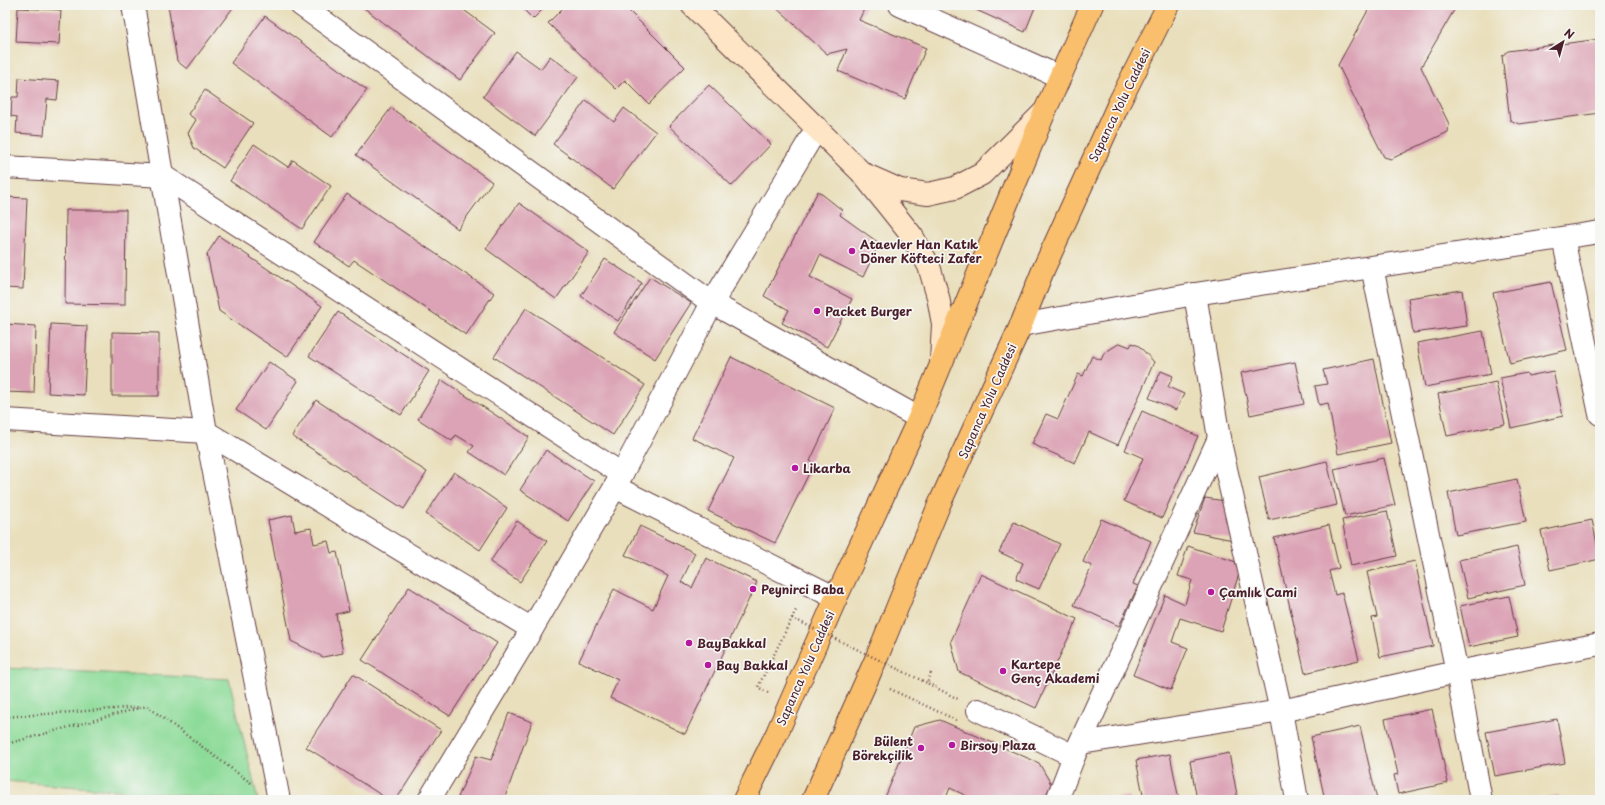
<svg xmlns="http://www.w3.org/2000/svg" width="1605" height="805" font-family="'Playpen Sans',sans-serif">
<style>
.green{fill:#8ddb99;stroke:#6c7d62}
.building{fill:#dba3b5}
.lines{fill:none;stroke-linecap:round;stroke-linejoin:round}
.street-casing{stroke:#623c41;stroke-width:24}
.secondary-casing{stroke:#623c41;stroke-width:24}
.highway-casing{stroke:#623c41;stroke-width:24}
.path{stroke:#623c41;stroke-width:2.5;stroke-dasharray:1 3;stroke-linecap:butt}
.street{stroke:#fff;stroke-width:22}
.secondary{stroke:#fde5c5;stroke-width:22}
.highway{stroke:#f9bf6d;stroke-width:22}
.path-bridge{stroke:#623c41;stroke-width:2.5;stroke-dasharray:1 3;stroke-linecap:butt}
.poi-dot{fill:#b5179e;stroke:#f6f6f2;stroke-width:1.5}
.labels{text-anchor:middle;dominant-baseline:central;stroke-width:3.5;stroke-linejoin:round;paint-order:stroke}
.street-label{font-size:12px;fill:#4a1f2b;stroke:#f6f6f2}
.poi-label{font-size:12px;font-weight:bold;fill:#4a1f2b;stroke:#f6f6f2;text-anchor:start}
</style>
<rect width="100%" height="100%" fill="#f6f6f2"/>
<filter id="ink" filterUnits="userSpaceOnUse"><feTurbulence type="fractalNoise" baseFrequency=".025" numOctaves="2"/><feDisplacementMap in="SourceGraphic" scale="8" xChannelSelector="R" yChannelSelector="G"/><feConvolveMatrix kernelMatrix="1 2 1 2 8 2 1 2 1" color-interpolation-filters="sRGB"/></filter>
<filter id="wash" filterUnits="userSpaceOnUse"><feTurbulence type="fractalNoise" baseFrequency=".012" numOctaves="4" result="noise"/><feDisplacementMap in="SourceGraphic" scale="16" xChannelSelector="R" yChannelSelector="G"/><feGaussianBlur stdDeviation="0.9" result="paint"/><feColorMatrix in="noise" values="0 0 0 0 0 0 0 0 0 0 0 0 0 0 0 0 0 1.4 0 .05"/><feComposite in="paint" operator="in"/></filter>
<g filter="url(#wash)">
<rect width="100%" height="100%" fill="#e9dfbc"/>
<polygon class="green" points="5,668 229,679 258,800 238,800 5,781"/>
<g id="blocks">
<g class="building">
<polygon points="168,5 235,5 187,69 177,61"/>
<polygon points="360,5 457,5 495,33 460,80"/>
<polygon points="519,5 547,5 533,19"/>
<polygon points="566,5 623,5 685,67 649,104 625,80 616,89 548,23"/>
<polygon points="773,5 866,5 859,20 926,48 905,99 838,71 847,49 827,54"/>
<polygon points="965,5 1036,5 1025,32"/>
<polygon points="1371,5 1457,5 1421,67 1449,124 1448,132 1391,159 1384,157 1338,65"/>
<polygon points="18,8 61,10 59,44 16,42"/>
<polygon points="265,16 367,90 332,137 231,63"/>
<polygon points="1600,39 1600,113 1519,124 1510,120 1502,56 1508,51"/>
<polygon points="516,51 541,69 550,56 578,77 535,136 483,97"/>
<polygon points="19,78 59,81 57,100 47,99 44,135 16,133 17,117 11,116 12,97 18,97"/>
<polygon points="709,85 771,144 732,186 669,126"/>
<polygon points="205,90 253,123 223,168 194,148 188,133 196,120 188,114"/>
<polygon points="586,100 614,122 624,108 656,132 613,189 553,144"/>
<polygon points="391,108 492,182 458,229 356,155"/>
<polygon points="254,144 288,167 293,160 331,186 302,229 230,181"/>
<polygon points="818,191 842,210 840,215 879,243 863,277 820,255 810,277 852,299 827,347 782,323 789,310 764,296"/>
<polygon points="347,194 494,293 466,335 354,260 349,266 314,242"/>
<polygon points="5,197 27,198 23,289 5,288"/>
<polygon points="519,203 589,252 556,299 486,249"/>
<polygon points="66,210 126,210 125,305 65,304"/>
<polygon points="219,236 322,306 287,357 219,311 207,254"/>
<polygon points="605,259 642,283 618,321 581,296"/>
<polygon points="650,277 691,303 655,359 614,332"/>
<polygon points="1551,282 1567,350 1510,363 1493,293"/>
<polygon points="1462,290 1467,326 1413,333 1408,298"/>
<polygon points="526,308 645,385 613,435 494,357"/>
<polygon points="338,312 429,371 401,415 309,356"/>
<polygon points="5,324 36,326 34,393 5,392"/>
<polygon points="51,324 87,326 84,395 48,393"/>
<polygon points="1483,331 1491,374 1425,387 1417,343"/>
<polygon points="112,332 159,333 159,396 112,396"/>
<polygon points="1120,343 1130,347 1132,343 1139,346 1154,362 1118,445 1089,432 1075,463 1032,444 1046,414 1058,419 1078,374 1083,376 1092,356 1101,360 1104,353"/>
<polygon points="731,357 835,408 810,461 814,463 775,543 708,511 734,458 692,438"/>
<polygon points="1374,359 1391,443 1338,454 1328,403 1319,405 1315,386 1327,384 1323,370"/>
<polygon points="269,362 298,381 266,430 236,410"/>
<polygon points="1295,362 1304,404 1250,415 1241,373"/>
<polygon points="1161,371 1173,376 1168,387 1184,394 1176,410 1149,398"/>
<polygon points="1553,371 1563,416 1511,428 1500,378 1527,373 1528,376"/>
<polygon points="442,380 529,437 504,475 469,452 474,446 456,435 452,441 418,419"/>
<polygon points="1496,382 1505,424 1447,436 1438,394"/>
<polygon points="316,400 427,472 404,509 292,436"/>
<polygon points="1142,411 1198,436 1162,518 1124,501 1143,458 1125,450"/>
<polygon points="546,450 594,481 568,521 520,490"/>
<polygon points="1384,458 1395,505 1345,516 1334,469"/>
<polygon points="1327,461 1337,505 1269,520 1259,477"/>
<polygon points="454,472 507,508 480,550 426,514"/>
<polygon points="1517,479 1526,522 1456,535 1448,493"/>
<polygon points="1205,498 1225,501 1233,540 1193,532"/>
<polygon points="1387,511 1397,556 1351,566 1342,520"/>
<polygon points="292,515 295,531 311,528 314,544 328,541 331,553 337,552 349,611 336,614 343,653 323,657 291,641 268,520"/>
<polygon points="1101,519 1151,541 1133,584 1138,586 1119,626 1074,605 1092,566 1083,562"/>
<polygon points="1592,520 1600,559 1550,570 1541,531"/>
<polygon points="517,521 547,541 520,582 490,562"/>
<polygon points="1014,522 1060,544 1039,589 1016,579 1023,563 999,552"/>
<polygon points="1329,525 1339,568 1329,571 1335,595 1342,593 1359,660 1305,673 1274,538"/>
<polygon points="640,526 695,553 681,582 692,588 706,558 757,582 685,734 610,698 618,680 579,661 614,589 653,609 668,576 625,555"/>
<polygon points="1188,546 1242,564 1221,631 1180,618 1172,642 1188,648 1171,690 1133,675 1165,595 1185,604 1192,580 1178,576"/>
<polygon points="1517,547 1525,585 1468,598 1459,560"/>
<polygon points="1415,561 1433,646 1380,657 1372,618 1377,617 1367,572"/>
<polygon points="981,574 1077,619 1036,708 959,672 951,641"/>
<polygon points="409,587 497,643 450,716 362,660"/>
<polygon points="1509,596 1518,637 1469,647 1460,606"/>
<polygon points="353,674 441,730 396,800 389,800 306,747"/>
<polygon points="1432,709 1448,783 1398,794 1394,775 1398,774 1385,719"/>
<polygon points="509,713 532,722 504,800 464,800 458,797 476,756 491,760"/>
<polygon points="1557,719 1565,763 1495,776 1486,732"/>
<polygon points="940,720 1039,763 1051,784 1044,800 975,800 950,788 945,800 884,800 914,727"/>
<polygon points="1360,726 1377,800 1325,800 1311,737"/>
<polygon points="1229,753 1238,800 1197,800 1190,761"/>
<polygon points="1170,754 1179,800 1144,800 1136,760"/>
<polygon points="1129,796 1130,800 1113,800 1113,799"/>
<polygon points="1558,796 1559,800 1543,800 1543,799"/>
</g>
</g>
</g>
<g filter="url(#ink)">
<use href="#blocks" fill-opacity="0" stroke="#623c41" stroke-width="1"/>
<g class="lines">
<g class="street-casing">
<g id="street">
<polyline points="133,5 206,432 279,800"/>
<polyline points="301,5 712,303 919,418"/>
<polyline points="900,5 1060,77"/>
<polyline points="5,167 163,176 622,474"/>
<polyline points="1563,238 1600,414"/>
<polyline points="1372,267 1457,672 1481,800"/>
<polyline points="1195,294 1219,438 1281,711 1297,800"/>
<polyline points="1021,325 1195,294 1600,232"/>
<polyline points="5,420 206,432 532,629"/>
<polyline points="615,487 836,598"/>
<polyline points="978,710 1074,756"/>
<polyline points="1081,743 1281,711 1457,672 1600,644"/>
<polyline points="429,800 532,629 615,487 712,303 817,128"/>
<polyline points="1057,800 1074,756 1219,438"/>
</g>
</g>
<g class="secondary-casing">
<g id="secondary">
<polyline points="692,5 861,172 912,236 929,266 938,297 943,324 941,361"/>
<polyline points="864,174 900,190 928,194 955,188 982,174 1045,111"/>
</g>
</g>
<g class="highway-casing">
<g id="highway">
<polyline points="744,800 777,733 836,598 919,418 1045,111 1092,5"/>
<polyline points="813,800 877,657 939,505 1021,325 1044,268 1119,103 1168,5"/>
</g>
</g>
<g class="path">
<polyline points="931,673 927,683 958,699"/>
<polyline points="890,689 956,720"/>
<polyline points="768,693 758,687 797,608"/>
<polyline points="5,717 140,707"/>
<polyline points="5,740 10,743 147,706 251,783"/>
</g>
<use href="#street" class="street"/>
<use href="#secondary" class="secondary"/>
<use href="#highway" class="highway"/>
<polyline class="path-bridge" points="792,618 927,683"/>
</g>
</g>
<g class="poi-dot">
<circle cx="852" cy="251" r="4"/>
<circle cx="817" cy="311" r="4"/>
<circle cx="795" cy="468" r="4"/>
<circle cx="753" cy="589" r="4"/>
<circle cx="1211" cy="592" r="4"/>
<circle cx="689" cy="643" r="4"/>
<circle cx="708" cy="665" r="4"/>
<circle cx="1003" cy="671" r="4"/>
<circle cx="952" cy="745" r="4"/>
<circle cx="921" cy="748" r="4"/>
</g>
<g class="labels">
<g class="street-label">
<text transform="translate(1119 105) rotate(-64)">Sapanca Yolu Caddesi</text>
<text transform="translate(987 401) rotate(-66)">Sapanca Yolu Caddesi</text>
<text transform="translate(805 668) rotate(-66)">Sapanca Yolu Caddesi</text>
</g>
<g class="poi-label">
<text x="860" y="244">Ataevler Han Katık<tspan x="860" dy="14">Döner Köfteci Zafer</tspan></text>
<text x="825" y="311">Packet Burger</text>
<text x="803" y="468">Likarba</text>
<text x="761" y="589">Peynirci Baba</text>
<text x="1219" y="592">Çamlık Cami</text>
<text x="697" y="643">BayBakkal</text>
<text x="1011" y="664">Kartepe<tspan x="1011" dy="14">Genç Akademi</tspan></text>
<text x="716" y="665">Bay Bakkal</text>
<text x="913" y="741" text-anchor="end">Bülent<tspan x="913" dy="14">Börekçilik</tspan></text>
<text x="960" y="745">Birsoy Plaza</text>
</g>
</g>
<rect width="1605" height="805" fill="none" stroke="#f6f6f2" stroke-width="20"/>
<g transform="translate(1563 42) rotate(37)" stroke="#f6f6f2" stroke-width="3" paint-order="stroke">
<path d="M0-3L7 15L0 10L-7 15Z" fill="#4a1f2b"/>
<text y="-6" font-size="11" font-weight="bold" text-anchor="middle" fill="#4a1f2b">N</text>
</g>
</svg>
